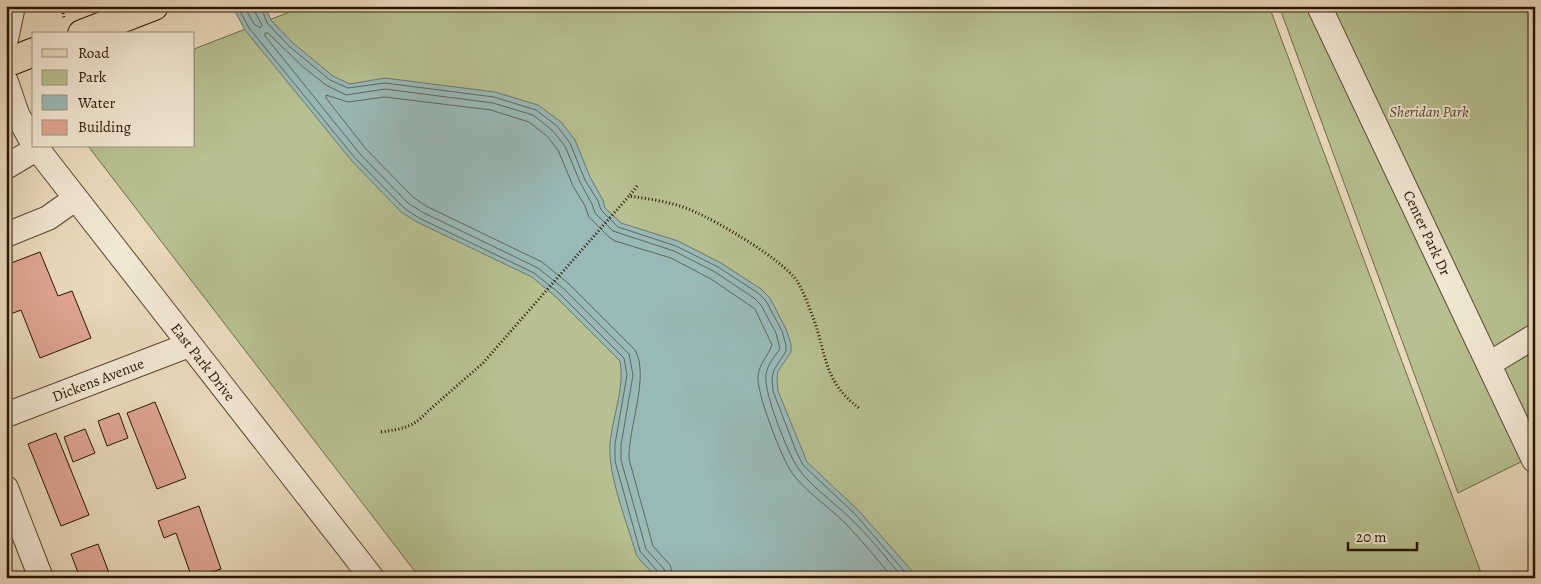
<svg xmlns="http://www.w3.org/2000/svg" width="1541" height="584" font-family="Alegreya,serif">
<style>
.green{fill:#b7c090;stroke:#706a48}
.water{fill:#99b9b7;stroke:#6d776e}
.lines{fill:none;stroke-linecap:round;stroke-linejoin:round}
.shore{stroke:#62665c;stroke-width:1}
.building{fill:#e0a693;stroke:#2a1400}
.minor-casing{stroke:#5a462f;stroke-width:26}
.major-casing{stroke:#2a1400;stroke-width:30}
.path{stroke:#2a1400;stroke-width:3;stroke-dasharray:1 2.5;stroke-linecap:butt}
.minor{stroke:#f1e7d3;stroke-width:24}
.major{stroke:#e9dabc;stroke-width:28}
.labels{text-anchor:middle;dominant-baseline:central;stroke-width:4;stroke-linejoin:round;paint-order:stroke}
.park-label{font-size:15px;font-style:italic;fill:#54482b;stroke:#f1e7d3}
.street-label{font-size:15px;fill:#2a1400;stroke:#f1e7d3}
</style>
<rect width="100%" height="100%" fill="#e9dabc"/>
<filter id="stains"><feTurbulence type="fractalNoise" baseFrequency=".004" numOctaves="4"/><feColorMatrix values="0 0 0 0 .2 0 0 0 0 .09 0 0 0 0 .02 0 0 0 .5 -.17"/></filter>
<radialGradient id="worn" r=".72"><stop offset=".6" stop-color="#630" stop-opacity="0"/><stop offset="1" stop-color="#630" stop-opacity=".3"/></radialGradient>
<g class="green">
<polygon points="305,6 1269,6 1483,578 420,578 88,146 194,146 194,49"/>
<polygon points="1279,6 1535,6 1535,455 1458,493"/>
</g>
<path class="water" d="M232 6H265L271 20 293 43 333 76 350 84 385 78 495 92 538 105 561 122 575 140 590 177 603 200 605 208 621 223 678 241 721 263 761 289 770 298 786 329 791 344V352L778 371 777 378 778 391 807 462 858 510 912 571 916 578H657L640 560 636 554C627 522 608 476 610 445 612 417 625 389 620 361L556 297 532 277 417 222 401 212 352 161 245 30Z"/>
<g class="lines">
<g class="shore">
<polyline points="237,6 249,28 355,158 404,208 419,218 534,273 559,293 624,358 627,375 615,444 615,461 640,551 659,573 660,578"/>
<polyline points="244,6 254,24 260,28 262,25 255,12 255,6"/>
<polyline points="261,6 267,23 290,47 330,80 348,88 385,83 494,97 536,110 557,126 570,143 585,180 598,201 601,210 618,227 676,246 718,267 758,293 766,301 782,331 786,345 786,351 774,370 772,378 773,391 796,451 803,465 855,514 910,578"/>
<path d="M666 578 664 569 646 549 621 460V445L633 375 629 354 564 289 538 268 422 212 408 203 360 154 265 36V33H268L302 66 326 85 346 95 385 89 493 103 533 115 552 130 565 146 580 182 592 204 595 213 613 231 674 251 715 272 754 298 761 305 776 333 780 349C774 357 767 365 766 375 763 391 788 454 798 468 811 487 834 502 850 518 869 536 886 558 903 578"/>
<path d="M674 578 670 565 653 546 629 459C628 428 650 376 635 350L569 284 542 262 426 206 413 197 366 149 326 98V95L348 102 385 97 491 110 529 122 547 136 558 150 573 186 585 206 589 217 609 237 615 241 671 258 711 279 755 309 772 345C768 356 759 364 758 376 756 392 782 459 792 473 806 492 828 506 845 523 862 540 877 560 893 578"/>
</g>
</g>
<g class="building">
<polygon points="40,252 58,296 72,291 91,338 40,358 21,310 8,315 6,311 6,265"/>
<polygon points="155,402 186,478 157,489 127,413"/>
<polygon points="119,413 128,438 107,446 98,421"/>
<polygon points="85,429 95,453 73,462 64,437"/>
<polygon points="56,433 89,515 61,526 28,444"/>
<polygon points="199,506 221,569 192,578 176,533 164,538 158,521"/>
<polygon points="98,544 111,578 80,578 71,554"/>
</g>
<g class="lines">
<g class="minor-casing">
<g id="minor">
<polyline points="1319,6 1534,460"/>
<polyline points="6,39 13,6"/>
<polyline points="6,82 17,114 34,145"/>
<polyline points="35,146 372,578"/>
<polyline points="6,167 36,149"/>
<polyline points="6,235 48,218 75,199"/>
<polyline points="1489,364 1535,336"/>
<polyline points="6,415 189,345"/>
<polyline points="6,488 41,578"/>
</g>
</g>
<g class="major-casing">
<g id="major">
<polyline points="82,34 154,6"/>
<polyline points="6,63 34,52"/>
</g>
</g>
<g class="path">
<polyline points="62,6 64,18"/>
<polyline points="630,195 638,185"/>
<path d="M381 432C401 429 413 428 427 412L483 363 629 196C650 199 673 202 693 211 717 221 783 260 797 281 804 292 809 307 814 320 827 357 824 382 860 409"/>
</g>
<use href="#minor" class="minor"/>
<use href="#major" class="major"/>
</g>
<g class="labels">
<g class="park-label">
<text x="1429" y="112">Sheridan Park</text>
</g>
<g class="street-label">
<text transform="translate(1427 233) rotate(65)">Center Park Dr</text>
<text transform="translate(203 362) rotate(52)">East Park Drive</text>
<text transform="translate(98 380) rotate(-21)">Dickens Avenue</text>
</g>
</g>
<rect width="1541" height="584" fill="none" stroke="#e9dabc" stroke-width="25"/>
<rect x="8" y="8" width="1526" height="569" fill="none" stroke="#2a1400" stroke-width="2.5"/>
<rect x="12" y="12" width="1516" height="559" fill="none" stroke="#2a1400"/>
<rect x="32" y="32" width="162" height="115" fill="#f1e7d3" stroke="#a1937f"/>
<rect x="42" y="49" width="25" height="8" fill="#e9dabc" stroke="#a1937f"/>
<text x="78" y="58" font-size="15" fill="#2a1400">Road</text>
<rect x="42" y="70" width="25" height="15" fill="#b7c090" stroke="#a1937f"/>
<text x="78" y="82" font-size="15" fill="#2a1400">Park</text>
<rect x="42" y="95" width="25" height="15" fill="#99b9b7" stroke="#a1937f"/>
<text x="78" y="108" font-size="15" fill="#2a1400">Water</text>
<rect x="42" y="120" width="25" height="15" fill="#e0a693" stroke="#a1937f"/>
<text x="78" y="132" font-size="15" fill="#2a1400">Building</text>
<path d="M1348 542v8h69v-8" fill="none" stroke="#2a1400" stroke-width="2.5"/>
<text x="1356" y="542" font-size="15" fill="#2a1400" stroke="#f1e7d3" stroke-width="4" paint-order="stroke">20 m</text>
<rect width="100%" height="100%" filter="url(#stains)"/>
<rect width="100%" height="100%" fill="url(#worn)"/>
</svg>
